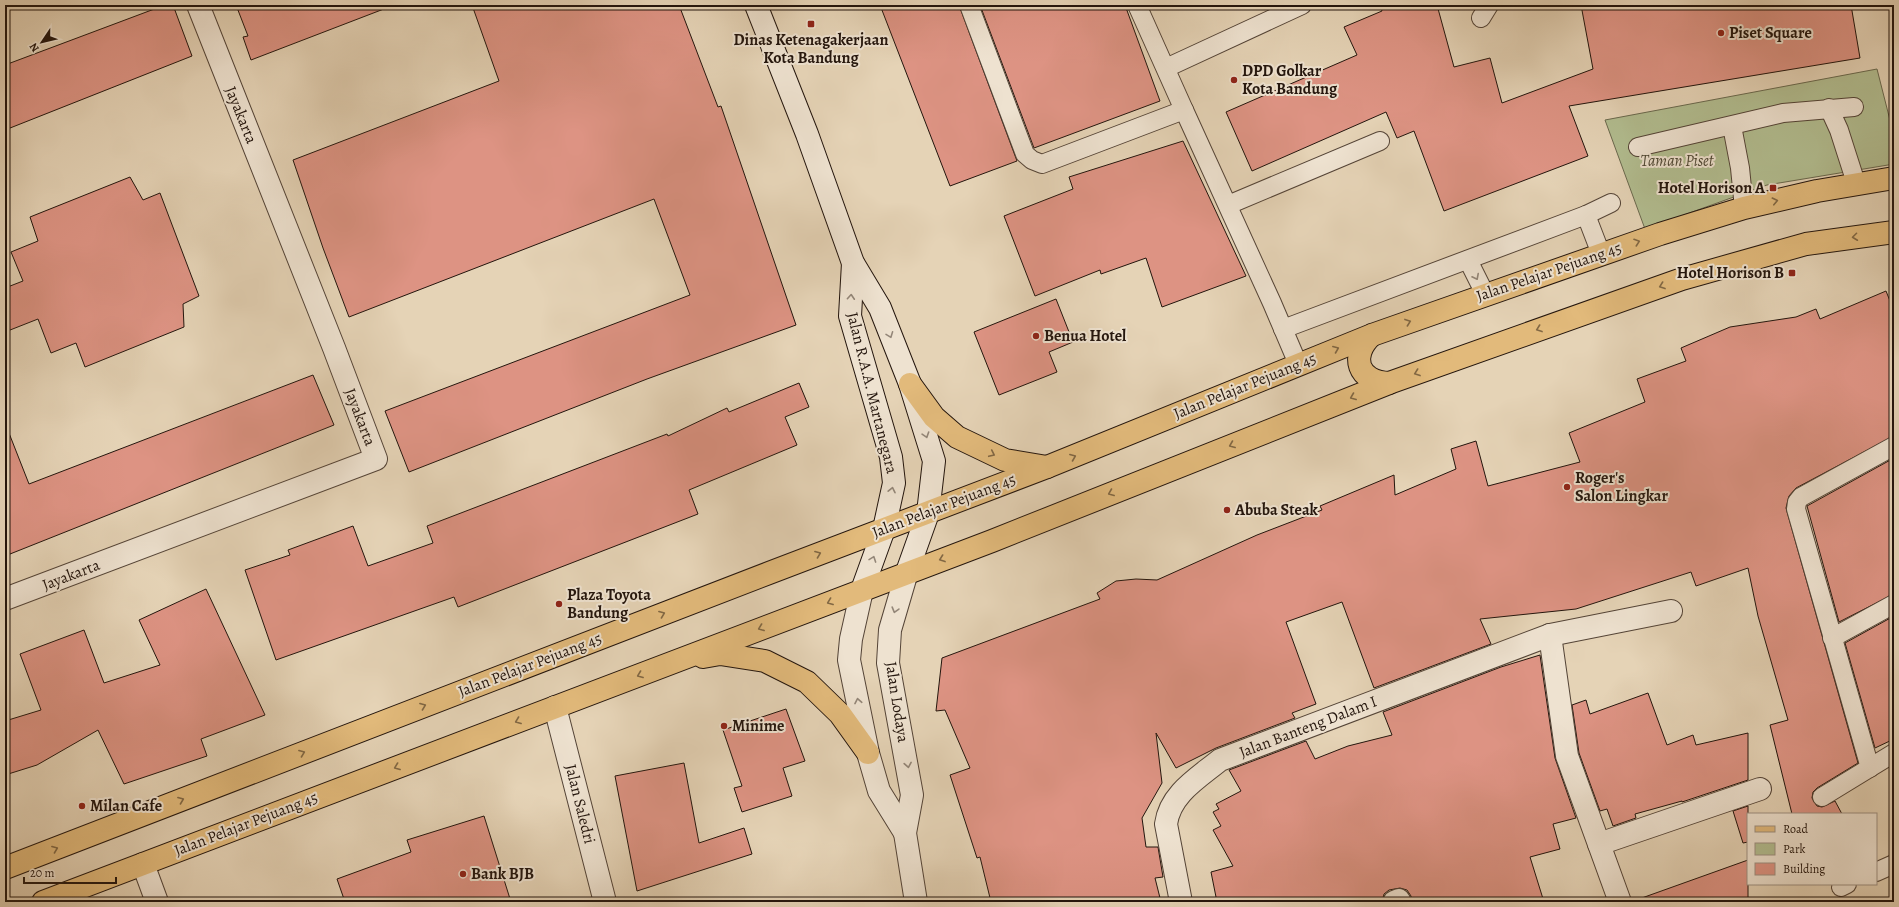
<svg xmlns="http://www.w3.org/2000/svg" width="1899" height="907" font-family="Alegreya,serif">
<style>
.green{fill:#b2bd90;stroke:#6a694e}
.building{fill:#dd9383;stroke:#23150d}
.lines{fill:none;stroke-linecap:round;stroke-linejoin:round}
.service-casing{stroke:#544437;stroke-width:20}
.minor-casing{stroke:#544437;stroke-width:24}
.tertiary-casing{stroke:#544437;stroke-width:24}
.secondary-casing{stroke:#23150d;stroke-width:24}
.primary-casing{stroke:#23150d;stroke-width:24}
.service{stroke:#eee2d0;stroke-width:18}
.minor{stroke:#eee2d0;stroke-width:22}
.tertiary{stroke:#eee2d0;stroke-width:22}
.secondary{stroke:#eee2d0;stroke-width:22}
.primary{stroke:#e2ba7b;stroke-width:22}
.oneway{stroke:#826844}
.oneway2{stroke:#938678}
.poi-dot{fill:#8f2418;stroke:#eee2d0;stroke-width:1.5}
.labels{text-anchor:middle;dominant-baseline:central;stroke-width:4;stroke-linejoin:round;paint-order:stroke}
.poi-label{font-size:16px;font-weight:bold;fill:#23150d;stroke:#eee2d0;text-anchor:start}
.street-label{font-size:16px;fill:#23150d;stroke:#eee2d0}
.park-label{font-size:16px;font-style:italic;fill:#4e4734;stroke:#eee2d0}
</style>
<rect width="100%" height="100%" fill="#e5d3b6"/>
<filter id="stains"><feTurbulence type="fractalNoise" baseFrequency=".005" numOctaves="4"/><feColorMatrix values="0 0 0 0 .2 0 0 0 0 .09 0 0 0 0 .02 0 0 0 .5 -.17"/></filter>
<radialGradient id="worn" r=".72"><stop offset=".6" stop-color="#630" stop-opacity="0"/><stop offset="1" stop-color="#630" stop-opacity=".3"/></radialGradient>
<polygon class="green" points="1877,69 1894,136 1894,164 1767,185 1645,229 1605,120"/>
<g class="building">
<polygon points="165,5 173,5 192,56 5,130 5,65"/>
<polygon points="236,5 389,5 389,7 251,60 243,37 248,36"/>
<polygon points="472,5 679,5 718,107 721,106 796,325 647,379 409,472 385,411 690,295 654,199 349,317 323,248 293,160 499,81"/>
<polygon points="880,5 959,5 1017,161 950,186"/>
<polygon points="980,5 1125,5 1160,101 1034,148"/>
<polygon points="1380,5 1437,5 1454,67 1490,58 1502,103 1593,69 1581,5 1851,5 1860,58 1569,106 1588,156 1444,211 1414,131 1397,138 1386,112 1252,171 1226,112 1357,55 1344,27 1382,11"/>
<polygon points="1183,141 1246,276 1162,307 1146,258 1101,274 1100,270 1035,296 1004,216 1073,189 1069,177"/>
<polygon points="130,177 143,200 160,193 199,296 183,304 184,327 85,367 76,343 51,353 38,319 5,332 5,288 23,281 11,252 38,241 30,217"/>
<polygon points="1886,291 1894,311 1894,436 1796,488 1789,496 1786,508 1858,763 1817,788 1813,792 1812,798 1817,806 1822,807 1835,801 1842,814 1792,814 1770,725 1788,720 1758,616 1748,568 1696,586 1691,572 1576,609 1480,619 1491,644 1374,688 1342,602 1286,622 1316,704 1292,713 1295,718 1216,748 1176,768 1156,733 1162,783 1142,818 1146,847 1158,847 1163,877 1155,878 1161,902 991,902 980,857 977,858 950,775 970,768 945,710 936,711 942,658 1100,599 1097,593 1116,581 1136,579 1157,580 1257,535 1322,510 1320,506 1394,475 1395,495 1456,469 1451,449 1476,441 1488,486 1580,462 1569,433 1645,402 1637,379 1686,361 1681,348 1730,327 1796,317 1816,309 1820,319"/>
<polygon points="1056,299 1073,342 1049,352 1057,372 999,395 974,332"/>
<polygon points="313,375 334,425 5,556 5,429 7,428 29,484"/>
<polygon points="799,383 809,407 785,417 797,445 689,490 698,514 458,607 454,597 276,660 245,570 290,555 288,550 353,526 368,566 433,543 427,526 667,434 668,436 727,408 729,412"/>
<polygon points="1894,458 1894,594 1839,622 1807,506"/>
<polygon points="206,589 265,715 201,739 207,756 124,784 98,730 37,765 5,775 5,721 41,710 20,654 84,630 104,683 160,665 139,620"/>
<polygon points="1894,616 1894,739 1875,748 1845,643"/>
<polygon points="1540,655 1555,758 1576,818 1553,824 1560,849 1530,857 1544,902 1411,902 1411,896 1407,890 1400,888 1389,890 1384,894 1382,902 1217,902 1211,872 1233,866 1213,830 1221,826 1213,812 1219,809 1216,804 1241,791 1229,770 1306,741 1315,759 1348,746 1392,735 1383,712 1501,667"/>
<polygon points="1648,693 1667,745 1693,735 1696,745 1748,733 1748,780 1682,802 1682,801 1635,814 1636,818 1613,826 1607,809 1600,811 1579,753 1572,705 1586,700 1590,714"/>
<polygon points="786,709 805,761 783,768 792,796 742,812 734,788 742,786 723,730"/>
<polygon points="684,763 699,843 744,828 752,854 637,891 615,776"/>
<polygon points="1748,806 1748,842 1743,843 1733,811"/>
<polygon points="484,816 511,902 345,902 337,879 411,852 407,840"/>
<polygon points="1748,860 1748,902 1639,902 1639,899"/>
</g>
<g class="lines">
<g class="service-casing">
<g id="service">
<polyline points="969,5 1025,154 1032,160 1042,164 1184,110 1272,303 1298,364"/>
<polyline points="1137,5 1184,110"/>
<polyline points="1481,18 1489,5"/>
<polyline points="1166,68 1302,5"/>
<polyline points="1829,108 1839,130 1856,183"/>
<polyline points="1732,126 1740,168 1744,208"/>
<polyline points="1638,147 1783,113 1854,107"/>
<polyline points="1228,205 1380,141"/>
<polyline points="1586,215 1601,254"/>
<polyline points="1468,260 1485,294"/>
<polyline points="1283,329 1586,215 1611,203"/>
<polyline points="1832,638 1894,604"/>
<polyline points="1870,768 1796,509 1797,502 1801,497 1894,446"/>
<polyline points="1822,797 1894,753"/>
<polyline points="1876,872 1894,864"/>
<polyline points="1841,887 1847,884"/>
</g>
</g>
<g class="minor-casing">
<g id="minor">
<polyline points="5,599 376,459 334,348 198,5"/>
<polyline points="1550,635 1567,756 1620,902"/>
<polyline points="555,707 605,902"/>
<polyline points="1599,844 1760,789"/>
<polyline points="143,864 157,902"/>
<path d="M1181 902 1166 824C1170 794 1198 778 1220 760L1550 635 1671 611"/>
<polyline points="1394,902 1399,900"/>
</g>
</g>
<g class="tertiary-casing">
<g id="tertiary">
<polyline points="907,572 890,630 888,663 912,795 905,833 916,902"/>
<polyline points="862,590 851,639 849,660 868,753 879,791 905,833"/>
</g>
</g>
<g class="secondary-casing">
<g id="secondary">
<polyline points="756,5 807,134 853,263 880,308 910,384 934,461 928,513 907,572"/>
<polyline points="853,263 850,316 891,457 894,483 884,529 862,590"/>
</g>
</g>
<g class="primary-casing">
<g id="primary">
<path d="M1372 335C1349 356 1358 382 1389 383"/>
<polyline points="910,384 934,417 957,437 1005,460 1047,467"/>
<polyline points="703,657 720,654 765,661 807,682 840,714 868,753"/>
<polyline points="5,868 769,573 1047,467 1372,335 1660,234 1744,208 1817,191 1894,178"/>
<polyline points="43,902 992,541 1389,383 1682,279 1806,244 1894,232"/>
</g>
</g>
<use href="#service" class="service"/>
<use href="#minor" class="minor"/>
<use href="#tertiary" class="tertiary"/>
<use href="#secondary" class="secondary"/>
<use href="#primary" class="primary"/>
</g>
<defs><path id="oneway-chevron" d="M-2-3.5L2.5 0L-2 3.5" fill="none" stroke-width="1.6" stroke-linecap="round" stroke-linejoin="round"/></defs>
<g class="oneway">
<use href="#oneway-chevron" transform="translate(1775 201) rotate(-13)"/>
<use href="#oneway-chevron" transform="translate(1855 237) rotate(173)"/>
<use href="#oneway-chevron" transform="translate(1637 242) rotate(-19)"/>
<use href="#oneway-chevron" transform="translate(1662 286) rotate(160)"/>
<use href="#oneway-chevron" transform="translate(1408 322) rotate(-20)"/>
<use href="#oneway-chevron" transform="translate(1539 329) rotate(160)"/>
<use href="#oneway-chevron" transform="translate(1336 349) rotate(-22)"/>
<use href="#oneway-chevron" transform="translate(1417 373) rotate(160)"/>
<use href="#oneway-chevron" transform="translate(1353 397) rotate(158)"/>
<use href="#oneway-chevron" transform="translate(1232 445) rotate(158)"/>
<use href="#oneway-chevron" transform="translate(992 454) rotate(25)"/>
<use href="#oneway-chevron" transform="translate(1073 457) rotate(-22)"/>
<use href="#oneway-chevron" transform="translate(1111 493) rotate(158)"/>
<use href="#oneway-chevron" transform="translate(818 554) rotate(-21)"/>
<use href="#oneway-chevron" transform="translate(942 559) rotate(160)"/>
<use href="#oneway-chevron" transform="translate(830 602) rotate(159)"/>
<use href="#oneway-chevron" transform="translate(662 614) rotate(-21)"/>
<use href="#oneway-chevron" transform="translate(761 628) rotate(159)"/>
<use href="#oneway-chevron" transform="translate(640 675) rotate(159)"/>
<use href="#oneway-chevron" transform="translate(423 706) rotate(-21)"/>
<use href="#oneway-chevron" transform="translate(518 721) rotate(159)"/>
<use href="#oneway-chevron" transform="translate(302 753) rotate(-21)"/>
<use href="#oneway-chevron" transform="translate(397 767) rotate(159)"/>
<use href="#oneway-chevron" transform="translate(181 800) rotate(-21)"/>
<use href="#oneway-chevron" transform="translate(55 849) rotate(-21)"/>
</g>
<g class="oneway2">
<use href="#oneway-chevron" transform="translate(1476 277) rotate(63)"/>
<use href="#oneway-chevron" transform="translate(851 297) rotate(-86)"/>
<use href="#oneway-chevron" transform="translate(890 335) rotate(69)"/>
<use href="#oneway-chevron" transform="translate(926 435) rotate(72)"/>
<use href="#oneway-chevron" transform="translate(892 490) rotate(-78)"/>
<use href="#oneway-chevron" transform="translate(873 559) rotate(-70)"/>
<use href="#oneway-chevron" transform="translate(895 610) rotate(106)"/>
<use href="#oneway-chevron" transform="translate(858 701) rotate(-101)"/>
<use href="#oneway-chevron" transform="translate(908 765) rotate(80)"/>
</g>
<g class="poi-dot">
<rect x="807" y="20" width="8" height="8" rx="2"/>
<circle cx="1721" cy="33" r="4"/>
<circle cx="1234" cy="80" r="4"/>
<rect x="1769" y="184" width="8" height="8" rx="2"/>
<rect x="1788" y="269" width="8" height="8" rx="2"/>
<circle cx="1036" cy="336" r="4"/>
<circle cx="1567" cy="487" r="4"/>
<circle cx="1227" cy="510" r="4"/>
<circle cx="559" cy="604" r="4"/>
<circle cx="724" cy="726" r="4"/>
<circle cx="82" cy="806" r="4"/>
<circle cx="463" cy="874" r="4"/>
</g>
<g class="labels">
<g class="poi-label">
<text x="1729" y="33">Piset Square</text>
<text x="811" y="40" text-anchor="middle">Dinas Ketenagakerjaan<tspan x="811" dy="18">Kota Bandung</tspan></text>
<text x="1242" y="71">DPD Golkar<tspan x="1242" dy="18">Kota Bandung</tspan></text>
<text x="1765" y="188" text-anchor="end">Hotel Horison A</text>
<text x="1784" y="273" text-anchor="end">Hotel Horison B</text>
<text x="1044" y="336">Benua Hotel</text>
<text x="1575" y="478">Roger's<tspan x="1575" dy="18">Salon Lingkar</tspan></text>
<text x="1235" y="510">Abuba Steak</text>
<text x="567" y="595">Plaza Toyota<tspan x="567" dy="18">Bandung</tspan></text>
<text x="732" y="726">Minime</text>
<text x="90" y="806">Milan Cafe</text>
<text x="471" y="874">Bank BJB</text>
</g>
<g class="street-label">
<text transform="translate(241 115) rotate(68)">Jayakarta</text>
<text transform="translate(1549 272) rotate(-19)">Jalan Pelajar Pejuang 45</text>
<text transform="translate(1245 386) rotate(-22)">Jalan Pelajar Pejuang 45</text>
<text transform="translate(872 393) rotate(76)">Jalan R.A.A. Martanegara</text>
<text transform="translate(360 417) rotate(69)">Jayakarta</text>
<text transform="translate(944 506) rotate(-21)">Jalan Pelajar Pejuang 45</text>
<text transform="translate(71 575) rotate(-21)">Jayakarta</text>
<text transform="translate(530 665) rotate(-21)">Jalan Pelajar Pejuang 45</text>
<text transform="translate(897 702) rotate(81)">Jalan Lodaya</text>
<text transform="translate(1308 727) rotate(-21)">Jalan Banteng Dalam I</text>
<text transform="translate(580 804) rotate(76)">Jalan Saledri</text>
<text transform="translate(246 824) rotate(-21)">Jalan Pelajar Pejuang 45</text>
</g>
<g class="park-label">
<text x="1677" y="161">Taman Piset</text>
</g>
</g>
<rect width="1899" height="907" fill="none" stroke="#e5d3b6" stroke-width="20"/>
<rect x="6" y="6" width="1887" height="895" fill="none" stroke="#23150d" stroke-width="2"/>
<rect x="10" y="10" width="1879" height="887" fill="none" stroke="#23150d"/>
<rect x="1747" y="813" width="130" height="72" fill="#eee2d0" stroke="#9d9082"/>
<rect x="1755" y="826" width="20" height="6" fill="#e2ba7b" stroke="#9d9082"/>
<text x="1783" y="833" font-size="12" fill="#23150d">Road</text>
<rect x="1755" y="843" width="20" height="12" fill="#b2bd90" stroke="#9d9082"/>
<text x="1783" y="853" font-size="12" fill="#23150d">Park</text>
<rect x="1755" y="863" width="20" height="12" fill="#dd9383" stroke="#9d9082"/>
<text x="1783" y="873" font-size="12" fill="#23150d">Building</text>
<g transform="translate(42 42) rotate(235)" stroke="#eee2d0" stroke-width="3" paint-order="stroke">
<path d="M0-3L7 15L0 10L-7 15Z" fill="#23150d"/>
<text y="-6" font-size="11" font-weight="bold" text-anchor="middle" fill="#23150d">N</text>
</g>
<path d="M24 877v6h92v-6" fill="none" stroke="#23150d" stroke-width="2"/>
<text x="30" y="877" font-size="12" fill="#23150d" stroke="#eee2d0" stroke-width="3" paint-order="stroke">20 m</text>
<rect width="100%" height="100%" filter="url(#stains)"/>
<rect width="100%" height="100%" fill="url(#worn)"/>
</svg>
